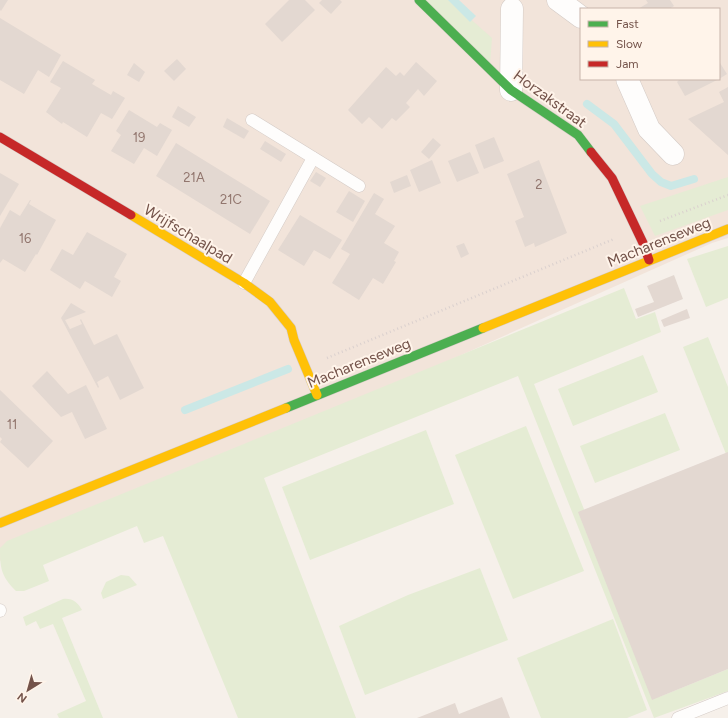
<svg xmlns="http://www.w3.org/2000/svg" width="728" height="718" font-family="Figtree,sans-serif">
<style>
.residential{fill:#f2e4da;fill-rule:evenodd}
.green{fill:#e5ecd4}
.water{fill:#cbe8e6}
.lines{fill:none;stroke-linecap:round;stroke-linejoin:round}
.stream{stroke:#cbe8e6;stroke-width:8}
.building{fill:#e3d8d1}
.lane-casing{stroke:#d4cbc6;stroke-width:13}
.street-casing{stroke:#d4cbc6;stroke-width:23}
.fast-casing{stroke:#d5cbc6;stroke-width:10}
.slow-casing{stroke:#d5cbc6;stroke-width:10}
.jam-casing{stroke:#d5cbc6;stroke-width:10}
.path{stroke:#dad0ce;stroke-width:2.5;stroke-dasharray:1 3;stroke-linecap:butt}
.lane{stroke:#fefdfc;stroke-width:12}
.street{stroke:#fefdfc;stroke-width:22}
.fast{stroke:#4caf50;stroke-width:9}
.slow{stroke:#ffc107;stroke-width:9}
.jam{stroke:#c62828;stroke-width:9}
.labels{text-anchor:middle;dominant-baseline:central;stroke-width:4;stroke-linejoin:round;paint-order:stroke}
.number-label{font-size:13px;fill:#92766e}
.street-label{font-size:15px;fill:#74534a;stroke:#fff4ea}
</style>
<rect width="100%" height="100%" fill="#f6f0ea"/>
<path class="residential" d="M0 0H728V238L712 243 0 561ZM581 9H719V79H581Z"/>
<g class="green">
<polygon points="416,0 449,0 492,38 490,65"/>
<polygon points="728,177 728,210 655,236 640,206"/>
<polygon points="728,246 728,298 706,307 687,259"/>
<path d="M624 288 636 319 655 312 661 332 534 384 659 697 728 669V691L654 718 518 376 264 478 356 718H238L163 536 144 543 137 526 43 565 49 581 24 591H16C1 576 0 568 0 548L7 541Z"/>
<polygon points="708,337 728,387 728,459 683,347"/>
<polygon points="643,355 658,392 573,426 558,389"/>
<polygon points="665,413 680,450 595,483 580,446"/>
<polygon points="526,426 584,571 513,599 455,455"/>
<polygon points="426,430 454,504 310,560 282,487"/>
<polygon points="480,568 508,640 365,695 339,626 408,595"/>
<polygon points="121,575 129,576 137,585 103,599 101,593 106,582"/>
<path d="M63 599C73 598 77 602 82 610L62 618 103 718H59L57 714 86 701 53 624 40 629 36 621 26 626 23 617Z"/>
<polygon points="613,619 647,710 627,718 541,718 517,658"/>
</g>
<polygon class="water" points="448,0 459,0 476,16 470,22"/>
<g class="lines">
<g class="stream">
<polyline points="587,104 614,124 652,174 661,182 671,186 694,179"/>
<polyline points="185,410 288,369"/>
</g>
</g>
<g class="building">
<polygon points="0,0 8,0 1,11 0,10"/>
<polygon points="289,0 305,0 315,10 282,42 265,24"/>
<polygon points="322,0 340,0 342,2 331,14 319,3"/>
<polygon points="646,0 670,0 674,6 669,9 638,9 648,3"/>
<polygon points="0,18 61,55 49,77 38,70 24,94 0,80"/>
<polygon points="177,59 186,69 174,81 164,71"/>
<polygon points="63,61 95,80 92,84 111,95 113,91 125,98 112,119 101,113 87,137 63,122 62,124 46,112 61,88 50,82"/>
<polygon points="416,62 437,81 424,96 418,89 406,103 410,107 396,121 392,118 382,129 369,117 362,124 348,110 386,67 396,76 400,72 404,76"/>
<polygon points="134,63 145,72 139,82 127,75"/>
<polygon points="720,63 727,74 719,79 719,64"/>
<polygon points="680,79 719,79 685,96 677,82"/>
<polygon points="728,87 728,155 688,119 724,102 719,92"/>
<polygon points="178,106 196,117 189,127 172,117"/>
<polygon points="129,110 157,127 160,123 172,130 157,156 144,148 134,164 111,151 121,135 116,131"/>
<polygon points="227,118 249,131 244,139 223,127"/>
<polygon points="494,137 504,161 484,169 475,145"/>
<polygon points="433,138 441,145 429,159 421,152"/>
<polygon points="265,141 286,154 281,162 260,149"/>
<polygon points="176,143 270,201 250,234 156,176"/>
<polygon points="470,152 479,173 457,182 448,161"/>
<polygon points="432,160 441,183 419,192 410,170"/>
<polygon points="539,160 567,233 535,247 534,243 525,247 515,221 524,217 507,174"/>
<polygon points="316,172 326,178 320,187 310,181"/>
<polygon points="0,173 19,184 0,216"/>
<polygon points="407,175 411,186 394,193 390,182"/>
<polygon points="349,191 365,201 353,222 336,212"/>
<polygon points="374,193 384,199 375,214 395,226 384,243 399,252 394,261 396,262 383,284 373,278 359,300 332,283 350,254 341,249"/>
<polygon points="30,200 31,200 29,204 56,220 37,255 36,254 25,272 3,259 0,263 0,228 10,210 20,216"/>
<polygon points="300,215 342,240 330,259 314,250 304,266 278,250"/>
<polygon points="87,232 127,254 114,277 121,281 112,297 85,281 80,289 50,270 62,249 73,255"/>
<polygon points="464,243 469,254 461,258 456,246"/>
<polygon points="674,275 683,299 638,317 635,309 654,302 647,286"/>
<polygon points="71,303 86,312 65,320 70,329 82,324 80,320 81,319 94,345 117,334 144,388 120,400 108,376 97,382 99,387 98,388 61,318"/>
<polygon points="687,309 690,318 664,327 661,320"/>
<polygon points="47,371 68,394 86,385 107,429 85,439 72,412 61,417 32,386"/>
<polygon points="0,390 53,441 28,468 0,442 2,439 0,437"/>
<polygon points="728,452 728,669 652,700 578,512"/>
<polygon points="502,697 510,718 417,718 455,703 459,714"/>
</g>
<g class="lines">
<g class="lane-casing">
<g id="lane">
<polyline points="252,120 359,186"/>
<polyline points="244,283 313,158"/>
<polyline points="0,610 0,611"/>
<polyline points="678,718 728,698"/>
</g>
</g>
<g class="street-casing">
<g id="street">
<polyline points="558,0 581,17"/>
<polyline points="627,79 649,129 673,154"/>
<polyline points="511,90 512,9"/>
</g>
</g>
<g class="fast-casing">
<g id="fast">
<polyline points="419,0 511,90 578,135 591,152"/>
<polyline points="286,408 483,328"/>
</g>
</g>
<g class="slow-casing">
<g id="slow">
<polyline points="131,215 244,283 270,302 291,328 294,340 317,395"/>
<polyline points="483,328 728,229"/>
<polyline points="0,523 286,408"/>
</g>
</g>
<g class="jam-casing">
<g id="jam">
<polyline points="0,137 131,215"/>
<polyline points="591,152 612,178 643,243 649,260"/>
</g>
</g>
<g class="path">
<polyline points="660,221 728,195"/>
<polyline points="327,358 614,239"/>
</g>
<use href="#lane" class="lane"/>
<use href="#street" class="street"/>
<use href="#fast" class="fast"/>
<use href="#slow" class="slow"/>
<use href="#jam" class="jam"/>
</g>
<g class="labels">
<g class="number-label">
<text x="139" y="137">19</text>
<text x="194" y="177">21A</text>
<text x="539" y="184">2</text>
<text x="231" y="199">21C</text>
<text x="25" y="238">16</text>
<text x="12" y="424">11</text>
</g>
<g class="street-label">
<text transform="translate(550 99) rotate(36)">Horzakstraat</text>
<text transform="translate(188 234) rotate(31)">Wrijfschaalpad</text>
<text transform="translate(659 242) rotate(-22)">Macharenseweg</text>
<text transform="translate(359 363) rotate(-22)">Macharenseweg</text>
</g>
</g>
<rect x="580" y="8" width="140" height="72" fill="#fff4ea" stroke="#c7b4aa"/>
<rect x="588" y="21" width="20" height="6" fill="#4caf50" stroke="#c7b4aa"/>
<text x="616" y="28" font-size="12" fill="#74534a">Fast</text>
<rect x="588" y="41" width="20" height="6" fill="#ffc107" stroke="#c7b4aa"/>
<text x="616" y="48" font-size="12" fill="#74534a">Slow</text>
<rect x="588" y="61" width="20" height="6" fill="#c62828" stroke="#c7b4aa"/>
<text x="616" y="68" font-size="12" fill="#74534a">Jam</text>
<g transform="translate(28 690) rotate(217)" stroke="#fff4ea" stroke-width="3" paint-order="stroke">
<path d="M0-3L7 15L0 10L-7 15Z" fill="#74534a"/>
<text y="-6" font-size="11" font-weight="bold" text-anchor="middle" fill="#74534a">N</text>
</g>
</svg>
